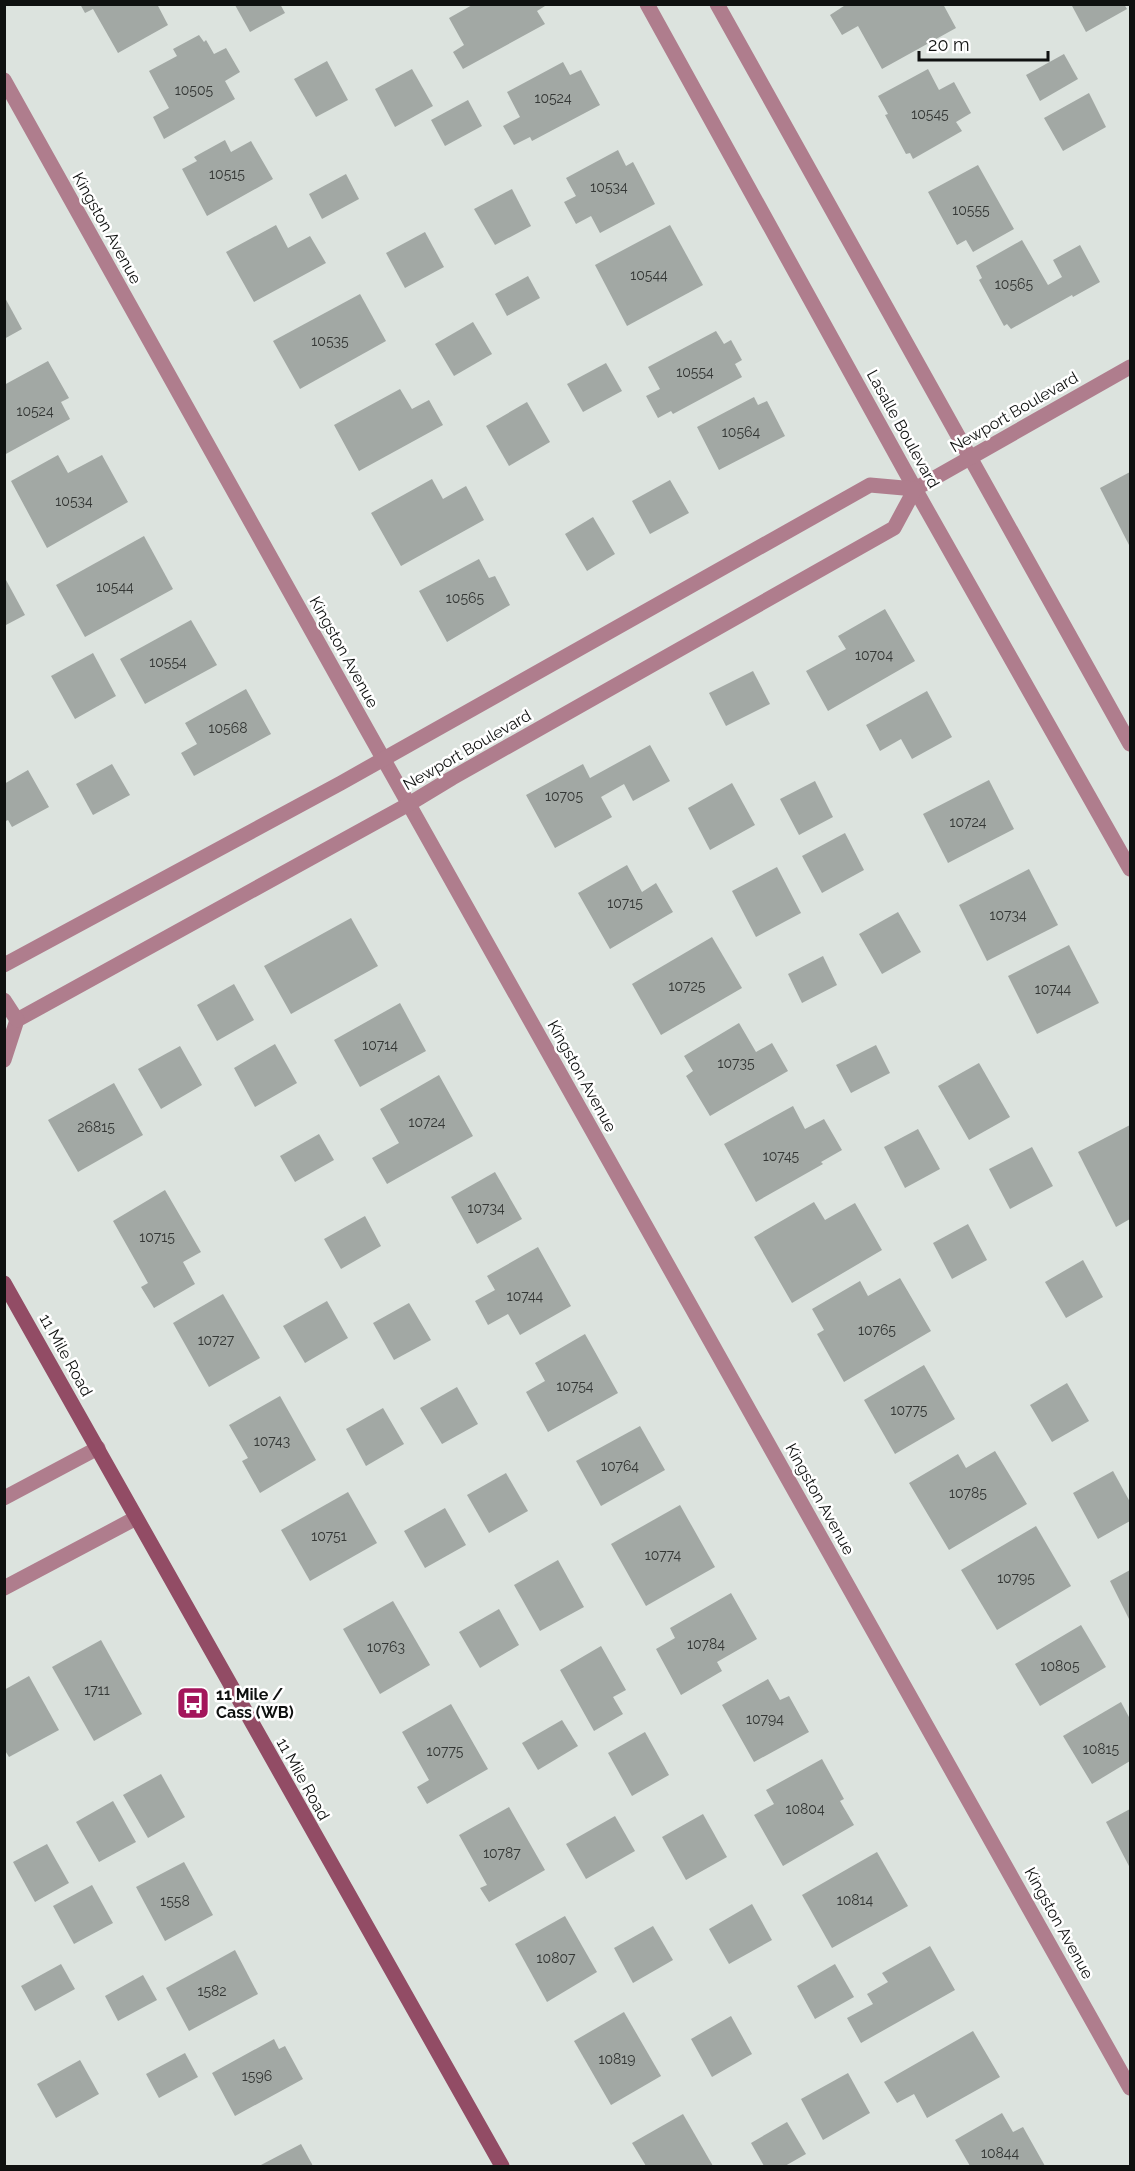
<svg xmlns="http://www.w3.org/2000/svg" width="1135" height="2171" font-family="Raleway,sans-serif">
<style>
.building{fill:#a2a8a4}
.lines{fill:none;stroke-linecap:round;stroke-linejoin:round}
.minor{stroke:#af7d8d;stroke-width:15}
.secondary{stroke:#924c65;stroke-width:15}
.labels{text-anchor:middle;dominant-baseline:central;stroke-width:5;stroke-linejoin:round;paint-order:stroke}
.number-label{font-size:14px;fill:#343735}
.street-label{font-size:16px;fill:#0f1110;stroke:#fff}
.poi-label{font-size:16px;font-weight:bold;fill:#0f1110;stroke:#fff;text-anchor:start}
</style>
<rect width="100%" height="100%" fill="#dce3de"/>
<g class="building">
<polygon points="80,4 157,4 168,25 118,53 93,9 85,13"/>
<polygon points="280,4 285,13 250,32 235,5"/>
<polygon points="474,4 544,4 545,6 537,11 545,24 463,69 453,52 464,45 449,18"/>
<polygon points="847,4 943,4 956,28 882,69 858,26 842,35 830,15"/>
<polygon points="1071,4 1124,4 1127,9 1086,32"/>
<polygon points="199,35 204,42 206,40 214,54 226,48 240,72 225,81 235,99 164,139 153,117 169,108 149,71 177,56 173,49"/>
<polygon points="1064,54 1078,79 1040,101 1026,75"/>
<polygon points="327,61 348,100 316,117 294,79"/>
<polygon points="563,62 570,75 581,70 600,105 532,141 530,137 514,145 503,126 520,117 507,92"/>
<polygon points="412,69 433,106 395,127 375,89"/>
<polygon points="928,69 939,90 954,82 971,113 956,122 962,131 913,159 910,153 906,154 885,115 888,114 878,96"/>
<polygon points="1089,93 1106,127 1063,151 1044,118"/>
<polygon points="468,100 482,126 445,146 431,120"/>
<polygon points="225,140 231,152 251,141 273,179 207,216 182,169 197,161 194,157"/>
<polygon points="618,150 626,166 633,162 655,204 600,233 591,216 576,224 564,202 576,196 566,178"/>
<polygon points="978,165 1014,229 973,252 966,240 957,245 928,192"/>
<polygon points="346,174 359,199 322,219 309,194"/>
<polygon points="512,189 531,226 495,245 474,209"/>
<polygon points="276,225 288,248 310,236 326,263 254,302 226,252"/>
<polygon points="670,225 703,285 627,326 595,265"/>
<polygon points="425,232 444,267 405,288 386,253"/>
<polygon points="1022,240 1048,285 1062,277 1053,260 1080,245 1100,282 1073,297 1072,295 1011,329 1007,324 1004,326 979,280 982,278 976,266"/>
<polygon points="528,276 540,298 507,316 495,294"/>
<polygon points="360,294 386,341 300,389 273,341"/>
<polygon points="4,296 22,329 4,339"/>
<polygon points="473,322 492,354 454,376 435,344"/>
<polygon points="716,331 724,344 731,340 742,360 735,364 742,377 673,414 671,411 658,418 646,396 660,389 648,367"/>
<polygon points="48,361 69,398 61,402 70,419 4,455 4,385"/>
<polygon points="606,363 622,391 583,412 567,384"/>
<polygon points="400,389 412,409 429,400 443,425 359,471 334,425"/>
<polygon points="754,397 758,405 767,401 785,436 719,470 697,427"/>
<polygon points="527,402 550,442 509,466 486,426"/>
<polygon points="58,455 68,473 102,455 128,502 47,548 11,481"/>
<polygon points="1130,472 1130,544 1129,545 1100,488"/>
<polygon points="432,479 443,499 466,486 484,520 401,566 371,513"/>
<polygon points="670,480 689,513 650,534 632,501"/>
<polygon points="593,517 615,554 587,571 565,534"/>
<polygon points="144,536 173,589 85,637 56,585"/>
<polygon points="479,559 489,578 495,576 510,605 447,642 419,591"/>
<polygon points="6,580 25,615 4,626 4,581"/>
<polygon points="885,609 915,661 828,711 806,671 846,649 838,636"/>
<polygon points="191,620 217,665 145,704 120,659"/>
<polygon points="93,653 116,696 75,719 51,676"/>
<polygon points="753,671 770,704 726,726 709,693"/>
<polygon points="246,689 271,734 194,776 181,753 197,744 185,723"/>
<polygon points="927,691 952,737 912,759 901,739 880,751 866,725"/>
<polygon points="650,745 670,781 633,801 624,784 601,797 612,817 555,848 526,795 583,764 590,778"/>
<polygon points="112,764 130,795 93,815 76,784"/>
<polygon points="28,770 49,807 12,827 8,820 4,822 4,784"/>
<polygon points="989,780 1014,829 948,863 923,814"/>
<polygon points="815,781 833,817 799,835 780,799"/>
<polygon points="732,783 755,825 710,850 688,808"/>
<polygon points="845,833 864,870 822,893 802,856"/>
<polygon points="627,865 642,892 656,883 673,912 610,949 578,893"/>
<polygon points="777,867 801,913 756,937 732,891"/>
<polygon points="1029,869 1058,925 987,961 959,905"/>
<polygon points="898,912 921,952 882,974 859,934"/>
<polygon points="351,918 378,966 291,1014 264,966"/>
<polygon points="712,937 742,988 661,1035 632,984"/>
<polygon points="1069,945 1099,1003 1037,1034 1008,976"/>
<polygon points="823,956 837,985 802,1003 788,974"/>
<polygon points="234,984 254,1020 217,1041 197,1005"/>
<polygon points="400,1003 426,1051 360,1087 334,1040"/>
<polygon points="739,1023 756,1052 772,1043 788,1071 710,1116 686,1076 693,1071 684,1056"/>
<polygon points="275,1044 297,1083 255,1107 234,1068"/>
<polygon points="876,1045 890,1073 851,1093 836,1065"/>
<polygon points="180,1046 202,1085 161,1109 138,1069"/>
<polygon points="979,1063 1010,1117 969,1140 938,1086"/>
<polygon points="439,1075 473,1136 387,1184 372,1158 399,1143 380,1109"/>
<polygon points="114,1083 143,1135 78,1172 48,1120"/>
<polygon points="793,1106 805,1129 824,1119 842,1150 821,1162 823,1164 756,1202 724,1144"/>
<polygon points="1130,1125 1130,1219 1116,1227 1078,1152"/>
<polygon points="918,1129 940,1169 905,1188 884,1147"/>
<polygon points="319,1134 334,1160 295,1182 280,1156"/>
<polygon points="1032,1147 1053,1186 1010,1209 989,1169"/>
<polygon points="495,1172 522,1219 477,1244 451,1197"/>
<polygon points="165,1190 201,1252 183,1262 195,1284 154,1308 141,1287 148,1283 113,1221"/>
<polygon points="814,1202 825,1220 855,1203 882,1250 792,1303 754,1237"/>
<polygon points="365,1216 381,1246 341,1269 324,1239"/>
<polygon points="968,1224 987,1260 952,1279 933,1243"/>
<polygon points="538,1247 571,1306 520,1335 508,1314 488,1325 475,1301 495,1290 487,1276"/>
<polygon points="1083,1260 1103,1297 1066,1318 1045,1282"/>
<polygon points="900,1278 931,1331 844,1382 817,1334 824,1330 812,1309 860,1281 868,1296"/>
<polygon points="223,1294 260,1358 209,1387 173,1323"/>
<polygon points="327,1301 348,1338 305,1363 283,1326"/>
<polygon points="409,1303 431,1340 394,1360 373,1323"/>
<polygon points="585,1334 618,1393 548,1432 526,1392 545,1381 535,1363"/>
<polygon points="924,1365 955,1419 895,1454 864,1400"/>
<polygon points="1067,1383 1089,1421 1052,1442 1030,1405"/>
<polygon points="457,1387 478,1424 442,1444 420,1408"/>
<polygon points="280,1396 316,1460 260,1493 242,1461 248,1458 229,1425"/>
<polygon points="383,1408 404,1444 366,1466 346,1429"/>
<polygon points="640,1426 665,1470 601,1506 576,1461"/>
<polygon points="995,1451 1027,1504 949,1550 909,1483 958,1454 966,1468"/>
<polygon points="1113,1471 1130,1502 1130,1521 1098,1539 1073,1493"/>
<polygon points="506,1473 528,1511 489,1533 467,1495"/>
<polygon points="348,1492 377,1543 310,1581 281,1530"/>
<polygon points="680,1505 715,1567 646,1606 611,1544"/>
<polygon points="445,1508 466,1545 425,1568 404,1531"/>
<polygon points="1036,1526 1071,1586 997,1630 961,1570"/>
<polygon points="558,1560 584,1607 540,1631 514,1585"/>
<polygon points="1130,1570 1130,1621 1110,1581"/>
<polygon points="731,1593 757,1639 717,1662 722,1671 681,1695 656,1649 675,1638 670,1628"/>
<polygon points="393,1601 430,1665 380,1694 343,1629"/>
<polygon points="499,1609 519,1645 480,1668 459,1632"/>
<polygon points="1081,1625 1106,1667 1040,1706 1015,1664"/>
<polygon points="101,1640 142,1714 94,1741 52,1667"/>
<polygon points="601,1646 626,1690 613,1697 623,1714 594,1731 560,1670"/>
<polygon points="29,1676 59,1730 9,1757 4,1749 4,1690"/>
<polygon points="768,1679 780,1700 789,1696 809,1732 754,1762 722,1705"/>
<polygon points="1121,1702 1130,1719 1130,1761 1092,1784 1063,1736"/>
<polygon points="451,1704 488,1769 427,1804 417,1787 429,1780 402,1732"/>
<polygon points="562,1720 578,1746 538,1770 522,1743"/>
<polygon points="645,1732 669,1775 632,1796 608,1753"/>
<polygon points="822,1759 844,1799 840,1801 854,1825 783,1866 754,1815 774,1804 766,1790"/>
<polygon points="161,1774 185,1817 148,1838 123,1795"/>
<polygon points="113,1801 136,1842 99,1862 76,1822"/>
<polygon points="509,1807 545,1870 489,1902 480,1888 487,1885 459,1835"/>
<polygon points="1130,1809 1130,1868 1106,1822"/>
<polygon points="703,1814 727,1857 686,1880 662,1837"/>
<polygon points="615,1816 635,1851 586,1879 566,1844"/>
<polygon points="47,1844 69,1883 35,1902 13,1862"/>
<polygon points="877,1852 908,1906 832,1948 802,1895"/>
<polygon points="184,1862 213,1915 165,1941 136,1887"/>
<polygon points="92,1885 113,1923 74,1944 53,1906"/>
<polygon points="752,1904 772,1940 729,1964 709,1929"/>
<polygon points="565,1916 597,1972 547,2002 515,1944"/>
<polygon points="653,1926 673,1960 633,1983 614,1948"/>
<polygon points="930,1946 955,1990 861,2043 847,2018 873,2004 867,1994 888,1982 882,1973"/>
<polygon points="235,1950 258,1994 189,2031 166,1988"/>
<polygon points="61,1964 75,1989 35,2011 21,1986"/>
<polygon points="835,1964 854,1997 815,2019 797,1986"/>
<polygon points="143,1975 157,2000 118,2021 105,1996"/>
<polygon points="624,2012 661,2076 611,2105 574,2041"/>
<polygon points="731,2016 752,2054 712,2077 691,2039"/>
<polygon points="973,2031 1000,2077 927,2118 914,2094 897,2103 884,2082"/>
<polygon points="274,2039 279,2049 285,2046 303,2079 235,2116 212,2073"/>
<polygon points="185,2053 198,2077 159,2098 146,2074"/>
<polygon points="80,2060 99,2094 56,2118 37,2084"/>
<polygon points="848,2073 870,2113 823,2140 801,2099"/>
<polygon points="1002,2113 1013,2132 1023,2127 1045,2166 970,2166 955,2140"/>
<polygon points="683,2114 713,2166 646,2166 632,2143"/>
<polygon points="787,2122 806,2154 785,2166 764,2166 751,2143"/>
<polygon points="301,2144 313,2166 259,2166"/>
</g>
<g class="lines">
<g class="minor">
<polyline points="647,4 915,489 1130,869"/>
<polyline points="717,4 1130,744"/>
<polyline points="4,80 366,728 1130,2088"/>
<polyline points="915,489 1130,367"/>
<polyline points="4,965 341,783 870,485 915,489 894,528 452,778 409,804 17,1020 4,1060"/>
<polyline points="4,1000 17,1020"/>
<polyline points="4,1498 98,1448"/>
<polyline points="4,1588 136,1518"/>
</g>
<polyline class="secondary" points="4,1283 502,2166"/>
</g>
<defs>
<g id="bus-square" transform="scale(1.725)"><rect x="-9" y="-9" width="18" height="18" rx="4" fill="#a3155b" stroke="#fff"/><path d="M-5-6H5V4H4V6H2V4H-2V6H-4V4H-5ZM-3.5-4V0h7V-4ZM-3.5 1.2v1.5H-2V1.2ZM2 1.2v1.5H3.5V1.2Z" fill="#fff"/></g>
</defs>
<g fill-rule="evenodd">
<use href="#bus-square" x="193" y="1703"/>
</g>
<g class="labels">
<g class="number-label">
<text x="194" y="90">10505</text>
<text x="553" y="98">10524</text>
<text x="930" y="114">10545</text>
<text x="227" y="174">10515</text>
<text x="609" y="187">10534</text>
<text x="971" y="210">10555</text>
<text x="649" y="275">10544</text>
<text x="1014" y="284">10565</text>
<text x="330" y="341">10535</text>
<text x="695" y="372">10554</text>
<text x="35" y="411">10524</text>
<text x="741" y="432">10564</text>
<text x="74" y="501">10534</text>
<text x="115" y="587">10544</text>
<text x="465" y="598">10565</text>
<text x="874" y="655">10704</text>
<text x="168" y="662">10554</text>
<text x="228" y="728">10568</text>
<text x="564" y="796">10705</text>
<text x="968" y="822">10724</text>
<text x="625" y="903">10715</text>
<text x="1008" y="915">10734</text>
<text x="687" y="986">10725</text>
<text x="1053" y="989">10744</text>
<text x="380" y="1045">10714</text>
<text x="736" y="1063">10735</text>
<text x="427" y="1122">10724</text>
<text x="96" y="1127">26815</text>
<text x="781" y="1156">10745</text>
<text x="486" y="1208">10734</text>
<text x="157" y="1237">10715</text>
<text x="525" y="1296">10744</text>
<text x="877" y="1330">10765</text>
<text x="216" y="1340">10727</text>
<text x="575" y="1386">10754</text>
<text x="909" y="1410">10775</text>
<text x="272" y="1441">10743</text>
<text x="620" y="1466">10764</text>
<text x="968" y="1493">10785</text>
<text x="329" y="1536">10751</text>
<text x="663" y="1555">10774</text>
<text x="1016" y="1578">10795</text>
<text x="706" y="1644">10784</text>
<text x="386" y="1647">10763</text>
<text x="1060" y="1666">10805</text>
<text x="97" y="1690">1711</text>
<text x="765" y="1719">10794</text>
<text x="1101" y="1749">10815</text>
<text x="445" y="1751">10775</text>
<text x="805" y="1809">10804</text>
<text x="502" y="1853">10787</text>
<text x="855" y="1900">10814</text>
<text x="175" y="1901">1558</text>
<text x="556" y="1958">10807</text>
<text x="212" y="1991">1582</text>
<text x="617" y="2059">10819</text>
<text x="257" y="2076">1596</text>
<text x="1000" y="2153">10844</text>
</g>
<g class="street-label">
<text transform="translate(107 228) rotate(61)">Kingston Avenue</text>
<text transform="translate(1014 412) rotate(-30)">Newport Boulevard</text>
<text transform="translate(903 429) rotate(61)">Lasalle Boulevard</text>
<text transform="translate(344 652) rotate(61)">Kingston Avenue</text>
<text transform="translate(467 750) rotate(-30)">Newport Boulevard</text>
<text transform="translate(582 1076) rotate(61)">Kingston Avenue</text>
<text transform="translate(66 1355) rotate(61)">11 Mile Road</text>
<text transform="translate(820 1499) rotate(61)">Kingston Avenue</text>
<text transform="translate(303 1779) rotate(61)">11 Mile Road</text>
<text transform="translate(1059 1923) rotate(61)">Kingston Avenue</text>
</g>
<g class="poi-label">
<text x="216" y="1694">11 Mile /<tspan x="216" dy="18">Cass (WB)</tspan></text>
</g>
</g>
<rect width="1135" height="2171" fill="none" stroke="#0f1110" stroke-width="12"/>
<path d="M919 51v9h129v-9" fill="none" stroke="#0f1110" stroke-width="3"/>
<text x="928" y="51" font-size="18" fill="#0f1110" stroke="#ffffff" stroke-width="4.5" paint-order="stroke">20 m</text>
</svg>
